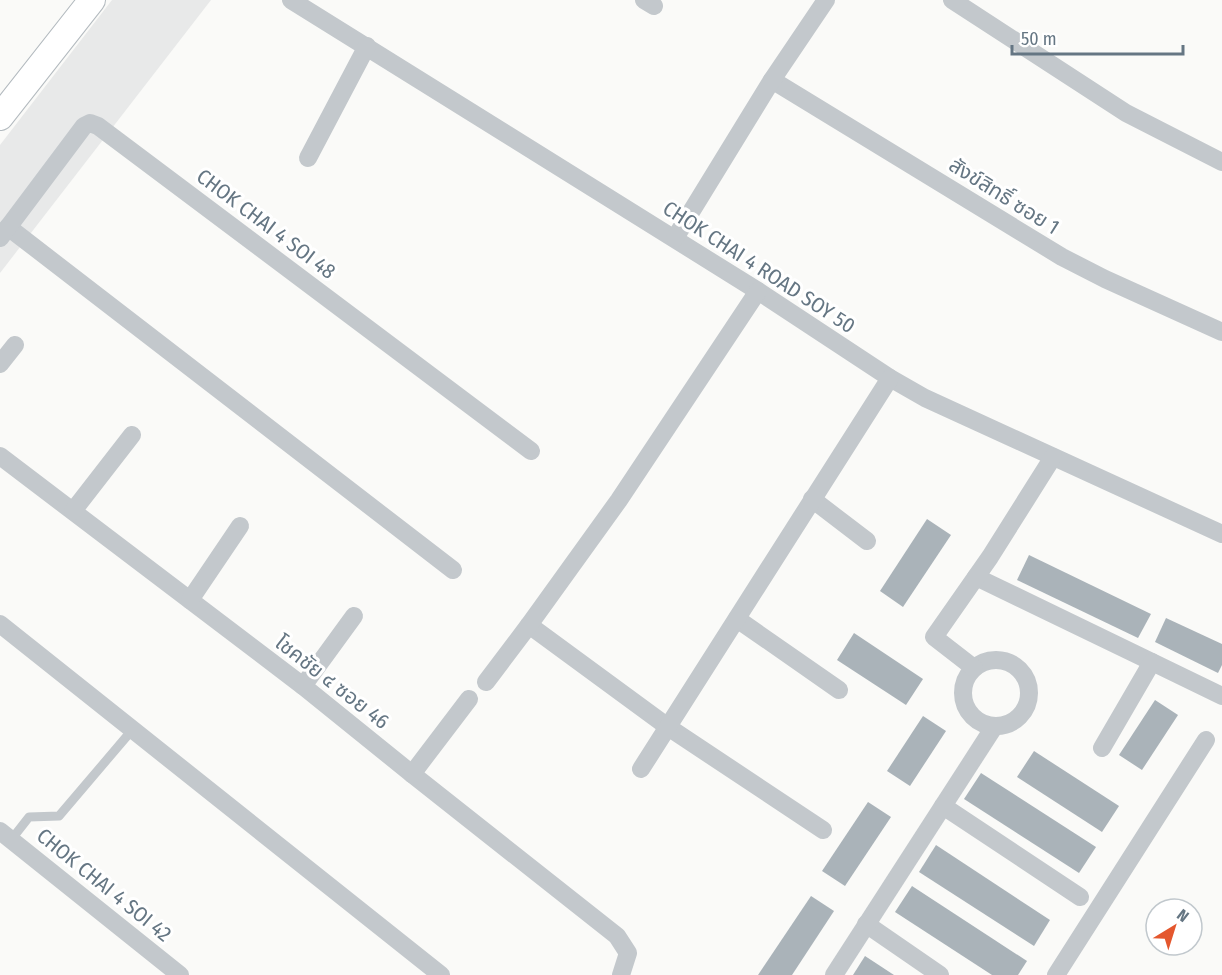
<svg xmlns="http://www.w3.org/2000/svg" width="1222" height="975" font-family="'Fira Sans Condensed','Noto Sans Thai',sans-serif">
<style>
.built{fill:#e8e9e9}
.building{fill:#aab3b9}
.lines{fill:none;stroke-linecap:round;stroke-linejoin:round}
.secondary-casing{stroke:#b3babf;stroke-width:28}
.lane{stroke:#c3c8cc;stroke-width:9}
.street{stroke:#c3c8cc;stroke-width:18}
.secondary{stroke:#fff;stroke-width:26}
.labels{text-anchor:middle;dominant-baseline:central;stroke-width:6;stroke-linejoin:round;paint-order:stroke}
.street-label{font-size:21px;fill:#657683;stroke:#fff}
</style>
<rect width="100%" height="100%" fill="#fafaf8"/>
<polygon class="built" points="112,0 211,0 0,273 0,145"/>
<g class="building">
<polygon points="927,519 951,535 903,607 880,591"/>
<polygon points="1029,555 1151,614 1138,638 1017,580"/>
<polygon points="1166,618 1222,644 1222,665 1218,673 1155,642"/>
<polygon points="854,633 923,679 906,705 837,660"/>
<polygon points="1155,700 1178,715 1142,770 1119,755"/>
<polygon points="923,716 946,731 910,786 887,771"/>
<polygon points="1034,751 1119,806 1102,832 1017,777"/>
<polygon points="981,773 1096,847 1079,873 964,799"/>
<polygon points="868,802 891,817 845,886 822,871"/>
<polygon points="936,845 1050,920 1034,946 919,872"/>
<polygon points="912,886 1027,961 1018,975 992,975 895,912"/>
<polygon points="811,896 834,911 792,975 758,975"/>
<polygon points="865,956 894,975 853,975"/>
</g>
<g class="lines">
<g class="secondary-casing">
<polyline id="secondary" points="0,117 92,0"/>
</g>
<polyline class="lane" points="11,840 29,817 59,816 133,729"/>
<g class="street">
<polyline points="291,0 758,291 890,378 925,398 1222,534"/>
<polyline points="644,0 654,6"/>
<polyline points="952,0 1126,113 1222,162"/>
<polyline points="772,80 1062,257 1105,279 1222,332"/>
<polyline points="308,158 367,46"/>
<polyline points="8,227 453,570"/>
<polyline points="0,238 84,126 90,123 98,126 531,451"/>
<polyline points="675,238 772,80 826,0"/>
<polyline points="0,364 15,345"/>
<polyline points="0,456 303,686 412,774 617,936 628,953 621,975"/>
<polyline points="812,499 867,541"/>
<polyline points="73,511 132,435"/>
<polyline points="976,577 1152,662"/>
<polyline points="190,600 240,526"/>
<polyline points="737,619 839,690"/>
<polyline points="0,624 441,975"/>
<polyline points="529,625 668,727 823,830"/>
<circle cx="996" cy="693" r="33"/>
<polyline points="974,668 934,637 990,557 1053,457"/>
<polyline points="486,682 529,625 619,500 758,291"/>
<polyline points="303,686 354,616"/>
<polyline points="1102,748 1152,662 1222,696"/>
<polyline points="641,769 890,378"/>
<polyline points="412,774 469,699"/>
<polyline points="943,806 1080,897"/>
<polyline points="0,831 180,975"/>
<polyline points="866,924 940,975"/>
<polyline points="834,975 994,727"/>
<polyline points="1056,975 1206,740"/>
</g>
<use href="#secondary" class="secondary"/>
</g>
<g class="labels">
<g class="street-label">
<text transform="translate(1004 196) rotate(32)">สังข์สิทธิ์ ซอย 1</text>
<text transform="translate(266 224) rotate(37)">CHOK CHAI 4 SOI 48</text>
<text transform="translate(759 267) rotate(33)">CHOK CHAI 4 ROAD SOY 50</text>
<text transform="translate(332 682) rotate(38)">โชคชัย ๔ ซอย 46</text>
<text transform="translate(104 885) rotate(39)">CHOK CHAI 4 SOI 42</text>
</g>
</g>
<g transform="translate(1174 927) rotate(38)"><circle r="28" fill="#ffffff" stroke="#c1c8cd" stroke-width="1.5"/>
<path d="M0-4.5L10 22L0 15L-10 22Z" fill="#e4572e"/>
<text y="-9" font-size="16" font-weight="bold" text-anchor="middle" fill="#657683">N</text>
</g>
<path d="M1012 45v9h171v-9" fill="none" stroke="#657683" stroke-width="3"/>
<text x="1021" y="45" font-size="18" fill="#657683" stroke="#ffffff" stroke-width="4.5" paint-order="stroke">50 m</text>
</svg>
